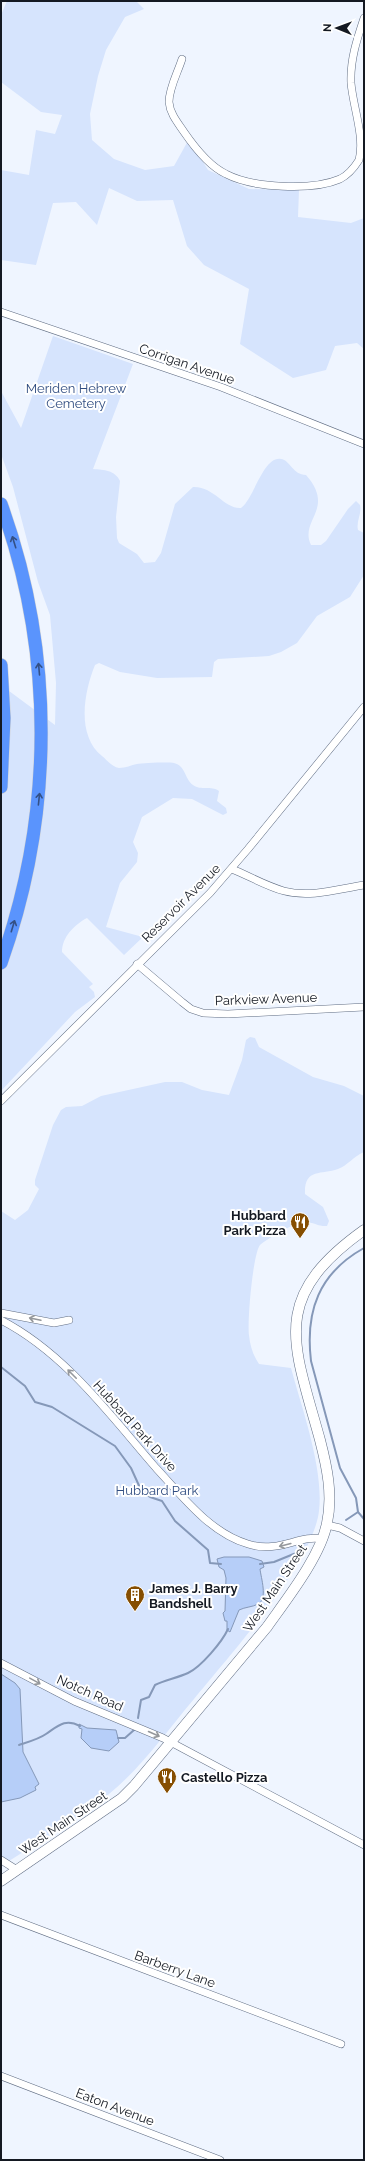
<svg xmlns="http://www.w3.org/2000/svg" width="365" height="2161" font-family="Raleway,sans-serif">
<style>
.green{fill:#d6e4fd}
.water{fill:#b6cef8;stroke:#8598b8}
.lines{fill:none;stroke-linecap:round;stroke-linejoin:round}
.stream{stroke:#8598b8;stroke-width:2}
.street-casing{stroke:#616e84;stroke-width:8}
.secondary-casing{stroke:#616e84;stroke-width:11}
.highway-casing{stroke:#d0d1d3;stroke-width:14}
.street{stroke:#fff;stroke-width:7}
.secondary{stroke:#fff;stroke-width:10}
.highway{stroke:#5a94fd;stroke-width:13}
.oneway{stroke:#345085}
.oneway2{stroke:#95989c}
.labels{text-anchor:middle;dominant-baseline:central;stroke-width:4;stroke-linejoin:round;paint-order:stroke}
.street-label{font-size:13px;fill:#141922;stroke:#fff}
.park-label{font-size:13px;fill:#304d81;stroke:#fff}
.poi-label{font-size:13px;font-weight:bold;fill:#141922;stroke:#fff;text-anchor:start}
</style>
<rect width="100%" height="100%" fill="#eff5ff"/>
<g class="green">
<polygon points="7,1 136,1 144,9 125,17 106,50 98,76 90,114 92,140 114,159 145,170 174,166 189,139 208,170 249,189 299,190 298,217 351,223 364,218 364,349 357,343 335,346 326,370 293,378 240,344 249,289 204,265 187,246 173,200 137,201 109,188 97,225 76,202 53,203 36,265 1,260 1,170 29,175 36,130 55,134 62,115 41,112 1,82 1,15"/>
<path d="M53 336 133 364 93 469C104 470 115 470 120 481L116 517 117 538 119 543 137 554 144 563 155 562 161 553 175 504 193 487C214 486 224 509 241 508 254 499 263 456 281 459 290 460 293 475 306 475 336 509 299 520 311 545H321L326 541 348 509 356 501 360 505C362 514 356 521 358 530L364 533V575L350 597 317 616 297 643 281 652 269 656 218 659 214 662 212 677 157 678 120 672 99 663 95 665C84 692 76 735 102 756 107 760 112 767 119 768 126 768 131 765 137 764 142 763 169 762 174 763 186 766 184 778 193 785 201 791 211 785 219 791L217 801 226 808 227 813 223 815 192 799 173 798 142 817 133 842 138 853 137 862 120 883 106 927 143 937 124 955 87 918C74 925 62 937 62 952L93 984 89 987 94 992 95 997 75 1012 1 1091V685L55 725 56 683 50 615 38 582 13 487 1 454V391L21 428Z"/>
<path d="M250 1037 255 1038 259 1047 313 1077 344 1086 364 1096V1152C354 1156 347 1166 338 1169 321 1175 304 1168 305 1194L323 1207 329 1221 327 1226C319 1227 312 1221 303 1222 294 1223 267 1239 260 1245 253 1253 247 1322 249 1335 250 1346 253 1355 259 1364L291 1368C302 1409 324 1469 319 1511 313 1563 228 1657 194 1699 167 1731 141 1768 109 1794 76 1821 37 1843 1 1866V1211L15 1220 28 1210 39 1189 35 1185V1180L53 1125 61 1110 66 1107 82 1106 101 1096 165 1082H182L202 1090 229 1095 242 1060 246 1040Z"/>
</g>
<g class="water">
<path d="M224 1557H249L262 1561 264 1567 260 1569C261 1578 268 1599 258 1604 253 1607 245 1607 239 1610L230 1632 227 1630V1621H225L223 1613 225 1611 226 1578 224 1570 219 1567 217 1559Z"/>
<polygon points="1,1674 15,1683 20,1689 23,1752 39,1784 35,1787 36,1790 20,1798 1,1802"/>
<polygon points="79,1724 87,1728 116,1730 119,1742 109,1751 91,1748 81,1738 82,1729 79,1728"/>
</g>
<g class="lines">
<g class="stream">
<path d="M364 1248C319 1273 305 1311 311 1361L340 1468 356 1498 358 1512 364 1519"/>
<polyline points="1,1367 25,1386 35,1402 52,1407 115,1446 131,1468 141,1490 150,1497 162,1501 175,1521 208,1550 210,1563 221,1564"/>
<polyline points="346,1520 358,1512"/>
<polyline points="260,1564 274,1562 301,1551"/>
<path d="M138 1718 141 1700 149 1697 155 1685C165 1680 177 1678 188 1673 201 1667 222 1642 228 1629"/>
<polyline points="118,1738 125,1738 134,1730"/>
<path d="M19 1745C28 1742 39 1739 46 1734 58 1726 65 1718 80 1726"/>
</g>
<g class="street-casing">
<g id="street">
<path d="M182 59C178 72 169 88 169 102 170 114 178 123 184 132 195 148 209 166 226 174 253 188 312 191 340 179 348 175 354 168 359 160 365 137 353 107 351 83 350 60 357 39 364 18"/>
<polyline points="1,312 221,387 364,444"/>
<path d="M232 869C249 876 266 886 284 891 310 898 338 889 364 885"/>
<polyline points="137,964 182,1002 191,1009 203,1013 228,1014 364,1007"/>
<polyline points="1,1101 210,893 248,849 364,707"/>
<polyline points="1,1313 54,1323 69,1320"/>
<path d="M1 1320C65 1353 110 1415 156 1468 182 1496 210 1533 248 1544 279 1554 299 1534 323 1539"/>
<polyline points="327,1525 340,1528 364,1541"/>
<polyline points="1,1663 74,1701 163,1738 364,1845"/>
<polyline points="1,1860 17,1870"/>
<polyline points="1,1915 341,2044"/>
<polyline points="1,2076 220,2160"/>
</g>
</g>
<g class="secondary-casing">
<path id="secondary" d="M1 1881 122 1798 134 1786 267 1627C286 1600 321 1556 327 1523 333 1495 327 1467 320 1440 293 1342 269 1298 364 1230"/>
</g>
<g class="highway-casing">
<g id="highway">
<path d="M1 504C55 653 54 814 1 963"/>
<polyline points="1,665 4,718 1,787"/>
</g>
</g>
<use href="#street" class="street"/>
<use href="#secondary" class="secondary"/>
<use href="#highway" class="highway"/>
</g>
<defs><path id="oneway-shaft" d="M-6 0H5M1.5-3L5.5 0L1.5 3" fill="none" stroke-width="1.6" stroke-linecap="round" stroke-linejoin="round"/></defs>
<g class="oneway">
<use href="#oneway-shaft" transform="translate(14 542) rotate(-107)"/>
<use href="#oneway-shaft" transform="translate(39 669) rotate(-95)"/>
<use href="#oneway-shaft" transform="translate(39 799) rotate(-84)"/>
<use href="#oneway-shaft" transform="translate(13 926) rotate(-73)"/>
</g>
<g class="oneway2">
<use href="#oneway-shaft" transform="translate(35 1319) rotate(-168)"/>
<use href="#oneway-shaft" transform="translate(72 1374) rotate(-135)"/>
<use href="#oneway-shaft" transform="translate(285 1545) rotate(166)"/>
<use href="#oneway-shaft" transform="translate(35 1681) rotate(29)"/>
<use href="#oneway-shaft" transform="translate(154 1734) rotate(24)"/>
</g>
<defs>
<g id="restaurant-pin" transform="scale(1)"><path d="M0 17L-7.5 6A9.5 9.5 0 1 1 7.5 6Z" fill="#864e01" stroke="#fff"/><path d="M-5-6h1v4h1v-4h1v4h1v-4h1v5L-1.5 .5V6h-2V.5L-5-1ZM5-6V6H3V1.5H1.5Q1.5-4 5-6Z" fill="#fff"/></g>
<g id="building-pin" transform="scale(1)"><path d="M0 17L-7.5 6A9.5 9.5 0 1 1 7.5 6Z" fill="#864e01" stroke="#fff"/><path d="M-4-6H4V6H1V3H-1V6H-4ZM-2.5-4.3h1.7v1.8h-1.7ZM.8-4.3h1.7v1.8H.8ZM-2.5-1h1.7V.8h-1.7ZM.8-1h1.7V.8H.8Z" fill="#fff"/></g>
</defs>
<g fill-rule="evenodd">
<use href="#restaurant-pin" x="300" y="1222"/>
<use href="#building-pin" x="135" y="1595"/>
<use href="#restaurant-pin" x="167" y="1777"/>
</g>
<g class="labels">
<g class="street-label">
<text transform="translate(187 364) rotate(19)">Corrigan Avenue</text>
<text transform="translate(181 903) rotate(-45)">Reservoir Avenue</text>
<text transform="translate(266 999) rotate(-2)">Parkview Avenue</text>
<text transform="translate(135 1426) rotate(48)">Hubbard Park Drive</text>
<text transform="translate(275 1588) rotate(-56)">West Main Street</text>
<text transform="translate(90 1693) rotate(24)">Notch Road</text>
<text transform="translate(63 1823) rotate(-34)">West Main Street</text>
<text transform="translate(175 1969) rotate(20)">Barberry Lane</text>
<text transform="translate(115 2107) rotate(21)">Eaton Avenue</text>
</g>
<g class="park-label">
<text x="76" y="388">Meriden Hebrew<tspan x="76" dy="15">Cemetery</tspan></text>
<text x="157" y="1490">Hubbard Park</text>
</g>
<g class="poi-label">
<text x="286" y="1215" text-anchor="end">Hubbard<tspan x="286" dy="15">Park Pizza</tspan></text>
<text x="149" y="1588">James J. Barry<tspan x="149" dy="15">Bandshell</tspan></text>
<text x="181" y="1777">Castello Pizza</text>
</g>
</g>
<rect width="365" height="2161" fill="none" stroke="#141922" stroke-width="4"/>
<g transform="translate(337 28) rotate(271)" stroke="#ffffff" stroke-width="3" paint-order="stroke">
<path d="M0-3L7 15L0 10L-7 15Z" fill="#141922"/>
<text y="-6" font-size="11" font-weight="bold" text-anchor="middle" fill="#141922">N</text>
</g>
</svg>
